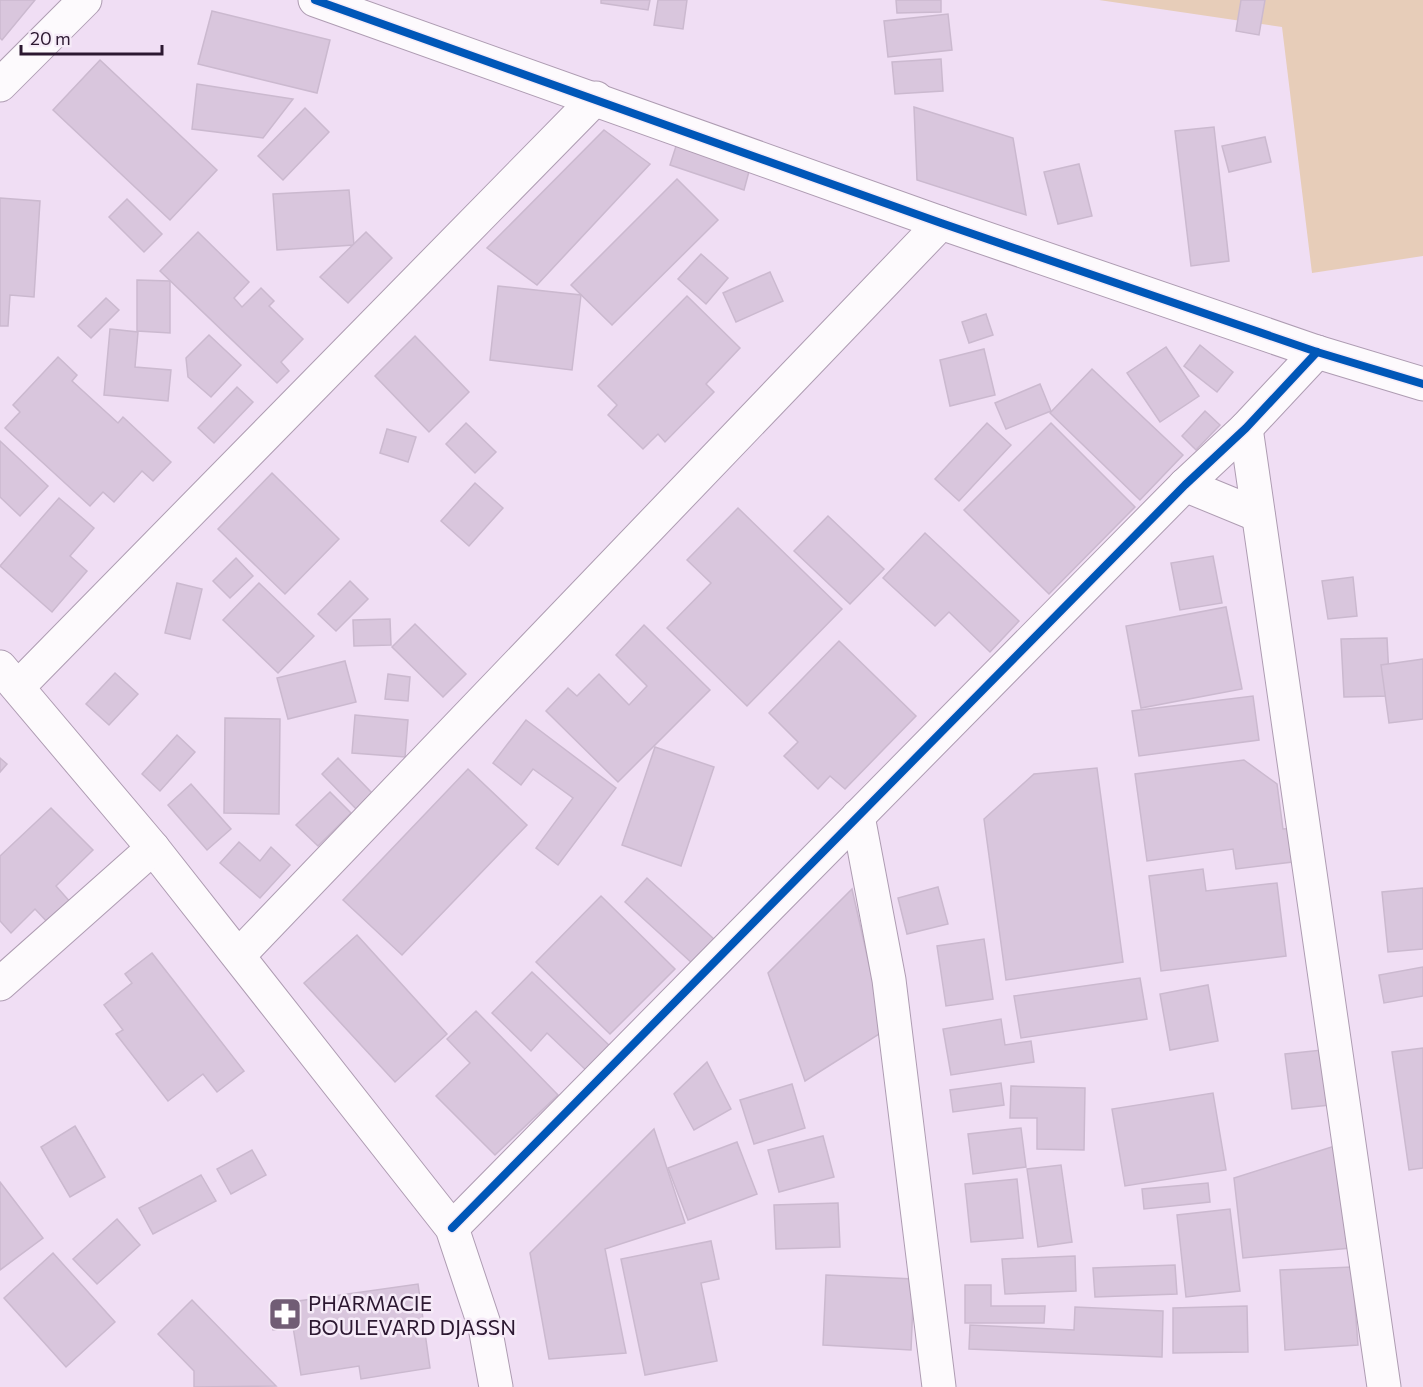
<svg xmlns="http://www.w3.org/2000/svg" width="1423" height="1387" font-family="Commissioner,sans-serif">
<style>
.green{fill:#e7cdb9}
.building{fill:#d9c6dd;stroke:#cbb9cf;stroke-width:1.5}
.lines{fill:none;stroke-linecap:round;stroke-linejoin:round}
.minor-casing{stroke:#ae9cb2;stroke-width:35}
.minor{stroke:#fdfafd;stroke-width:33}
.cycleway-casing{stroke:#f6ebf8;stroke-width:11}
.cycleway{stroke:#0057b8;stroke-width:8}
.labels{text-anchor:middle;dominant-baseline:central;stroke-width:5;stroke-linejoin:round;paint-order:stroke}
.poi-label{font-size:21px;fill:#2c1831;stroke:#f6ebf8;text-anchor:start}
</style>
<rect width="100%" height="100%" fill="#f0def4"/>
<polygon class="green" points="1099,0 1423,0 1423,256 1312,273 1282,27"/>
<g class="building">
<polygon points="0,0 35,0 2,40 0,38"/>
<polygon points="601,0 650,0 648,10 601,3"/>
<polygon points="658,0 687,0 683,29 654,25"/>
<polygon points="896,0 941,0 941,12 897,13"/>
<polygon points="1241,0 1265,0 1259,35 1236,31"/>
<polygon points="212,11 330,40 317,93 198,64"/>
<polygon points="948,14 952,50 888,57 884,21"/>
<polygon points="941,59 943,91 895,94 892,62"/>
<polygon points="100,60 217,170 170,220 53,110"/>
<polygon points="197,84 293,99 263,138 192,129"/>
<polygon points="914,107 1013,138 1026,215 917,180"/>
<polygon points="305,108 329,132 283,180 258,156"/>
<polygon points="1214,127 1229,261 1191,266 1175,131"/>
<polygon points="604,130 650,164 537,285 487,248"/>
<polygon points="1265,137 1271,162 1229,172 1222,146"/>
<polygon points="678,140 751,164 744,190 670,165"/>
<polygon points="1079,164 1092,216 1058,224 1044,172"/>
<polygon points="677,179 718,220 612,325 571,285"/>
<polygon points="349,190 354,245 277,250 273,194"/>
<polygon points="0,198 40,201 34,297 10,295 8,326 0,326"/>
<polygon points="127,199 162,234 144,252 109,217"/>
<polygon points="198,232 249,282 234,298 242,307 261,288 274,301 269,306 303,339 281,362 289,371 277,383 160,271"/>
<polygon points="366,232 392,258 348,303 320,277"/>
<polygon points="701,254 728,278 706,304 678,279"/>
<polygon points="770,272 783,301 736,322 723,293"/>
<polygon points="137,280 170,281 170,333 137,331"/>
<polygon points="498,286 581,295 572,370 490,360"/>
<polygon points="687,296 740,348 706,384 714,392 665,442 658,434 643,449 608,415 617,405 598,386"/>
<polygon points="106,298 119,310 91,338 78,326"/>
<polygon points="986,314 993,335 969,343 962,322"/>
<polygon points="110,329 138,332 135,367 171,370 168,401 104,395"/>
<polygon points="209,335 241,365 211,397 188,377 186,358"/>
<polygon points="415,336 469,392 429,432 375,376"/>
<polygon points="1200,345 1233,372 1217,392 1184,366"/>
<polygon points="1166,347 1199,396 1160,422 1127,373"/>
<polygon points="984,349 995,395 950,406 940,360"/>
<polygon points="58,357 77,375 72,381 118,423 123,417 171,462 153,481 142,471 114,502 103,492 90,506 5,428 20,412 13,405"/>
<polygon points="1092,369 1183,455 1140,500 1050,413"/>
<polygon points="1040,384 1051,411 1006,429 995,403"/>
<polygon points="237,387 253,402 214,443 198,428"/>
<polygon points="1205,411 1220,425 1196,450 1182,436"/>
<polygon points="466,423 496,452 475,473 446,444"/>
<polygon points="987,423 1011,445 959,501 935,479"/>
<polygon points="1051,423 1135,507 1049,594 964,510"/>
<polygon points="387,429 416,437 408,462 380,453"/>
<polygon points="0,441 48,486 20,516 0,497"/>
<polygon points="272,473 339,539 285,594 218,529"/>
<polygon points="475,483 503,508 469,546 441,521"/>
<polygon points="59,498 94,528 70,556 87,571 52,612 0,566"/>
<polygon points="738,508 842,609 747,706 667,628 711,583 687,560"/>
<polygon points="828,516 884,569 850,604 794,551"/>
<polygon points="925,533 1019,621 990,652 949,612 935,626 883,578"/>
<polygon points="1213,556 1222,603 1180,610 1171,563"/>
<polygon points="236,558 253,576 230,598 213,581"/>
<polygon points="1353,577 1357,616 1328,619 1322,581"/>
<polygon points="350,581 368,599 336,631 318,614"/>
<polygon points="177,583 202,589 190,639 165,633"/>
<polygon points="259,583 314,636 278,673 223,620"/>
<polygon points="1226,607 1242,689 1141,708 1126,626"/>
<polygon points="390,619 391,645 354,646 353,620"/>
<polygon points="415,624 466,674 443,697 392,647"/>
<polygon points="644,625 710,690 618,782 546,711 568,688 577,696 599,674 629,705 647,686 616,655"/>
<polygon points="1387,638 1390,696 1344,697 1341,639"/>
<polygon points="839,641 916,716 845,789 830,776 818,789 784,756 798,742 769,713"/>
<polygon points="1423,659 1423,719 1389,723 1381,665"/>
<polygon points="345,661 356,702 288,719 277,678"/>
<polygon points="115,673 138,694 109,725 86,704"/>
<polygon points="388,674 410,677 408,701 385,699"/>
<polygon points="1253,696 1259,740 1139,756 1132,711"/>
<polygon points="355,715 408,720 405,757 352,753"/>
<polygon points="225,718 280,719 279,814 224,813"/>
<polygon points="526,720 616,788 558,865 536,848 573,798 533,769 521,785 493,763"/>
<polygon points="177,735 195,752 160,791 142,774"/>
<polygon points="655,747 714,767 681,866 622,845"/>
<polygon points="0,758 7,764 0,772"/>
<polygon points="338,758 373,794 357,810 322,774"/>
<polygon points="1244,760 1277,784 1283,829 1296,828 1301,861 1236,869 1233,849 1147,861 1135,774"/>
<polygon points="1097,768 1123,962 1006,980 984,819 1034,774"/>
<polygon points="468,769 527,825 402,955 343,900"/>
<polygon points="191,784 231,829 207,850 168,805"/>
<polygon points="330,792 351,813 318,846 296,825"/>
<polygon points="51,808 93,850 56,886 71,903 49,924 35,909 11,933 0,921 0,856"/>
<polygon points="239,842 260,861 271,847 290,865 260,898 220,863"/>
<polygon points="1203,869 1206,891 1277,883 1286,956 1161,971 1149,876"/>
<polygon points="647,878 715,940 693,964 625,902"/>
<polygon points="938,887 948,924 907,934 898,898"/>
<polygon points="1423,888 1423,949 1388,952 1382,892"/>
<polygon points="852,889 884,1031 805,1081 768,973"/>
<polygon points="601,896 675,969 610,1034 536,962"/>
<polygon points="357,935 447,1034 395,1082 304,983"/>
<polygon points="984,939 993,999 946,1006 937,946"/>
<polygon points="152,953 244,1071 217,1092 203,1074 168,1101 116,1034 123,1030 104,1005 132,983 125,974"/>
<polygon points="1423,967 1423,996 1384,1003 1379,975"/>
<polygon points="532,972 611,1047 588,1072 547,1033 531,1051 492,1013"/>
<polygon points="1140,978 1147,1019 1021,1038 1014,996"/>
<polygon points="1208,985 1218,1041 1170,1050 1160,994"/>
<polygon points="476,1011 558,1095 495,1155 436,1096 470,1063 447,1039"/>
<polygon points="1001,1019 1005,1045 1031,1041 1034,1062 951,1075 943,1029"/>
<polygon points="1423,1048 1423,1168 1409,1170 1392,1052"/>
<polygon points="1322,1050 1330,1105 1292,1109 1285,1054"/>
<polygon points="707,1062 731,1109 694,1130 674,1094"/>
<polygon points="1001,1083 1004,1105 953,1112 950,1090"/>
<polygon points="792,1084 805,1128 754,1144 740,1100"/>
<polygon points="1011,1086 1085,1088 1084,1150 1037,1149 1037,1118 1010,1118"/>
<polygon points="1213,1093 1226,1170 1125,1186 1112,1109"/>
<polygon points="75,1126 105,1177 70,1197 41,1147"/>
<polygon points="1021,1128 1026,1167 973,1174 968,1134"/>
<polygon points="654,1129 685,1223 605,1249 626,1353 549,1359 530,1253"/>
<polygon points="823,1136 834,1177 779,1192 768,1150"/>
<polygon points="737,1142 757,1194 688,1220 668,1168"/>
<polygon points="1341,1144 1351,1248 1243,1258 1234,1178"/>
<polygon points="252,1150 266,1175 231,1194 217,1169"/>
<polygon points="1061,1165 1072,1242 1038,1247 1027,1169"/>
<polygon points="201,1175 216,1201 153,1234 139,1208"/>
<polygon points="1017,1179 1023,1238 971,1242 965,1184"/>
<polygon points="0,1182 43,1238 0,1270"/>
<polygon points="1208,1183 1210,1202 1144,1209 1142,1189"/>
<polygon points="838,1203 840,1247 776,1249 774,1205"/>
<polygon points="1230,1209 1240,1291 1186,1297 1177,1215"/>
<polygon points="117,1219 140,1245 97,1284 73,1259"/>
<polygon points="711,1241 719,1279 701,1283 717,1361 645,1375 621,1259"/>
<polygon points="53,1253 115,1322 66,1367 4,1298"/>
<polygon points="1075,1256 1076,1291 1005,1294 1002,1259"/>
<polygon points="1175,1265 1177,1294 1095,1297 1093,1268"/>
<polygon points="1352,1267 1358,1345 1285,1350 1280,1270"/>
<polygon points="826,1275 914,1279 911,1350 823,1345"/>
<polygon points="418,1284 430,1368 361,1379 359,1366 301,1375 293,1327 273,1330 270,1305"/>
<polygon points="965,1285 991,1285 991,1306 1045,1306 1044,1323 965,1323"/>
<polygon points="192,1300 276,1386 194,1387 194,1371 158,1334"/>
<polygon points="1247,1306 1248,1352 1173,1353 1173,1308"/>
<polygon points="1075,1307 1163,1311 1162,1357 969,1349 970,1325 1074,1330"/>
</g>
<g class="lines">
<g class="minor-casing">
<g id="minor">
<polyline points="315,0 941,223 1317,352 1423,384"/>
<polyline points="0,85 85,0"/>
<polyline points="1246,428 1384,1387"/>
<polyline points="1185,485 1258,515"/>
<polyline points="0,667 153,848 452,1228 485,1327 496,1387"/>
<polyline points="18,687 596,98"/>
<polyline points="858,816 889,980 939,1387"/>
<polyline points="239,955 941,223"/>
<polyline points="0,984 153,848"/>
<polyline points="452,1228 1185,485 1246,428 1317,352"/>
</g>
</g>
<use href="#minor" class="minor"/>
<g class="cycleway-casing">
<g id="cycleway">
<polyline points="315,0 941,223 1317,352 1423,384"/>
<polyline points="452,1228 1185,485 1246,428 1317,352"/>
</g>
</g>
<use href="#cycleway" class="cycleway"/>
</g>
<defs>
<g id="pharmacy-square" transform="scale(1.725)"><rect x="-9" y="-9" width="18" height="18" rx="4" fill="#715d75" stroke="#f6ebf8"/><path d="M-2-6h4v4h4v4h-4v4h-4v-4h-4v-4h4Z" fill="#fff"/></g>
</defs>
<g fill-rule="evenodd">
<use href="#pharmacy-square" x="285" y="1314"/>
</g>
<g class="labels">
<g class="poi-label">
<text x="308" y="1302">PHARMACIE<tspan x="308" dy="24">BOULEVARD DJASSN</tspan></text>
</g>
</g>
<path d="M21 45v9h141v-9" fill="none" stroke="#2c1831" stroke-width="3"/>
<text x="30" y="45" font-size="18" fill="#2c1831" stroke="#f6ebf8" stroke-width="4.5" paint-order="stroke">20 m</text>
</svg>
